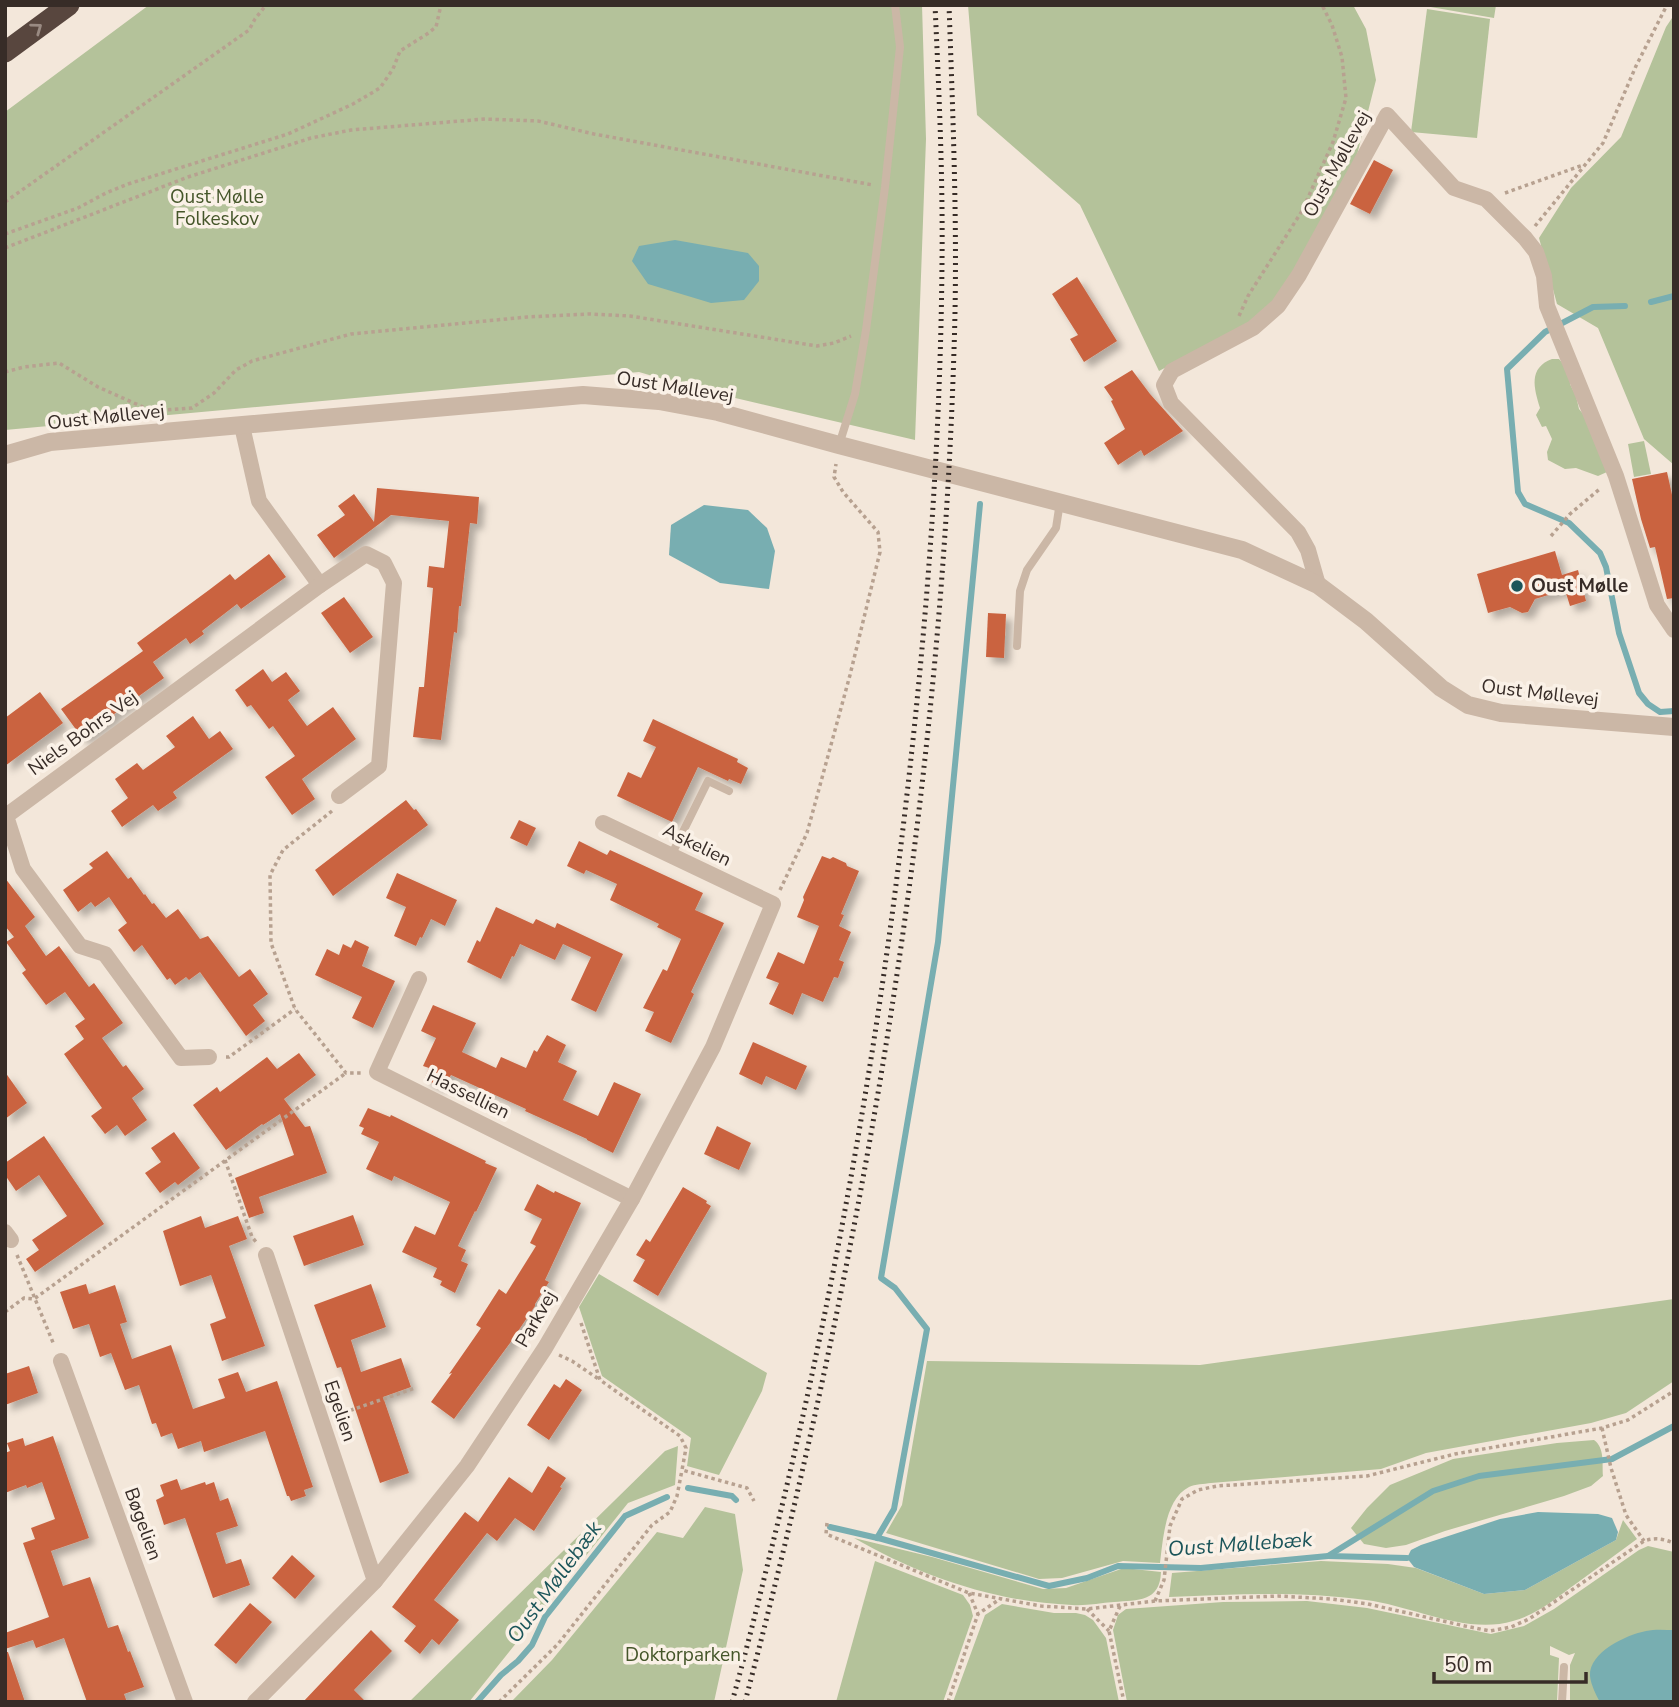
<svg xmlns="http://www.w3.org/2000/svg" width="1679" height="1707" font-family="'Nunito Sans',sans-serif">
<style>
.green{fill:#b4c29a}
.water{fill:#78aeb1}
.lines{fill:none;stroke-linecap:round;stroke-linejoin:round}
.stream{stroke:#78aeb1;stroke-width:6}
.building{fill:#ca6340;filter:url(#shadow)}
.path{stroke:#b7a190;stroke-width:3.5;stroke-dasharray:3.5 3.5;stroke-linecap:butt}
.service{stroke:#cbb7a6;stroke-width:8}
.minor{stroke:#cbb7a6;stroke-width:16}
.tertiary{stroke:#cbb7a6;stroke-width:18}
.motorway{stroke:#58463e;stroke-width:21}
.rail{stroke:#372c27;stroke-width:5;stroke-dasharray:2 5;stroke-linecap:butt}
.oneway{stroke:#998a82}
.poi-dot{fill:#1b555a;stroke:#faf1e7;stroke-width:2.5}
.labels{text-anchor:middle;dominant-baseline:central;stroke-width:7;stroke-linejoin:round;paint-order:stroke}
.street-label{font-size:19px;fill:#372c27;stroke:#faf1e7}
.park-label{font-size:19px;fill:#45562a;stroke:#faf1e7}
.poi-label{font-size:19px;font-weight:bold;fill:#372c27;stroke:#faf1e7;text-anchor:start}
.water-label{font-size:21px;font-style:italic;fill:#1b555a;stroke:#faf1e7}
</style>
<defs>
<filter id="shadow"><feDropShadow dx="6" dy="6" stdDeviation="3.5" flood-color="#0004"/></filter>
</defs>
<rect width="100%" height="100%" fill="#f3e7da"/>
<g class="green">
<polygon points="149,5 922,5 926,139 915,440 697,389 639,372 5,430 5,112"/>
<polygon points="968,5 1353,5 1366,29 1376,80 1356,159 1285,290 1259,318 1159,371 1080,205 977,115"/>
<polygon points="1419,5 1496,5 1494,18"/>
<polygon points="1427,9 1490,19 1477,138 1411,132"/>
<polygon points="1674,15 1674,465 1644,439 1598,328 1557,304 1539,238 1571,188 1621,137 1666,27"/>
<path d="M1552 359H1559L1570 372V384L1576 396 1579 409 1588 420 1607 472 1598 476 1576 468 1565 469 1548 460 1547 452 1552 439 1546 426 1542 427 1536 415 1540 408C1534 388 1528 368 1552 359Z"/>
<polygon points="1644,441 1651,474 1634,477 1628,444"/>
<polygon points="599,1274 767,1373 762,1391 719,1475 687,1466 691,1438 602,1376 579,1307"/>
<path d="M1674 1299V1381L1626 1413 1591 1423 1426 1453 1381 1469 1211 1483C1204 1484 1195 1484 1189 1487 1165 1499 1163 1540 1160 1563L1123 1561 1062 1578 1039 1579 886 1533 902 1505 927 1361 1200 1365Z"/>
<path d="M1594 1440C1605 1448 1602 1464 1603 1476L1591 1486 1564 1496 1445 1531 1406 1545 1386 1548 1364 1544 1351 1528 1367 1508 1390 1485 1453 1459 1557 1443Z"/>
<polygon points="678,1446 675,1485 628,1503 469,1702 409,1702 665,1451"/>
<polygon points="705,1507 735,1514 743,1570 714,1702 511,1702 552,1660 657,1532 683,1538"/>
<path d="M1623 1520 1637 1539C1617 1554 1597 1568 1577 1583 1557 1597 1537 1615 1513 1621 1466 1635 1413 1606 1366 1600 1299 1591 1237 1594 1169 1597L1172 1573 1321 1561 1388 1564 1416 1568 1484 1594 1525 1590 1616 1540Z"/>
<path d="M854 1538 932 1557 1043 1589 1066 1588 1124 1568 1161 1572C1160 1602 1138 1600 1114 1602 1100 1603 1086 1606 1072 1605 995 1602 920 1576 854 1538Z"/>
<polygon points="1648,1546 1674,1552 1674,1702 1570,1702 1570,1665 1575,1653 1569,1655 1550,1646 1550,1655 1559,1658 1557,1702 1127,1702 1113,1630 1118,1615 1126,1609 1223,1602 1307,1601 1367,1608 1491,1634 1524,1626 1554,1609 1639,1550"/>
<polygon points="875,1561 963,1595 970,1605 973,1616 943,1702 836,1702"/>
<polygon points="1002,1604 1054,1613 1076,1613 1085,1615 1093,1620 1106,1638 1119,1702 953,1702 985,1615"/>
</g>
<g class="water">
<polygon points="675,240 748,253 759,266 759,281 744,300 711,303 648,284 632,261 639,246"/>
<polygon points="704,505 748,510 767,528 775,551 769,589 720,583 669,555 671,525"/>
<polygon points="1538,1512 1598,1514 1612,1518 1618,1532 1616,1540 1525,1590 1484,1594 1414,1567 1407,1558 1411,1550 1421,1545 1500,1519"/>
<path d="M1674 1630V1702H1600C1596 1695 1591 1685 1590 1676 1589 1652 1626 1635 1646 1631 1655 1629 1665 1630 1674 1630Z"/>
</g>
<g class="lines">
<g class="stream">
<polyline points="1651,302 1674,296"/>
<polyline points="1625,306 1593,307 1545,332 1507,369 1518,492 1525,504 1569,523 1600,553 1606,567 1619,633 1639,693 1648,704 1660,712 1674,711"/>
<polyline points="688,1488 732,1496 736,1500"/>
<polyline points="830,1527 882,1539 1049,1586 1087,1578 1118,1566 1201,1568 1328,1556 1433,1491 1479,1476 1612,1459 1674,1426"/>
<polyline points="877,1538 894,1509 927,1329 895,1288 881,1278 938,942 980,504"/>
<polyline points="1328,1556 1407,1558"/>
<polyline points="477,1702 501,1675 518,1661 532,1645 545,1617 625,1516 667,1497"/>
</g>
</g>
<g class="building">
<polygon points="1374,160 1393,170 1370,214 1350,204"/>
<polygon points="1077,277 1117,341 1084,362 1070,339 1078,335 1052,294"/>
<polygon points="1132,370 1150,394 1183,431 1144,456 1141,450 1118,465 1104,443 1125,429 1111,401 1113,400 1104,387"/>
<polygon points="1667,472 1674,504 1674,598 1667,599 1655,547 1650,548 1641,519 1632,479"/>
<polygon points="377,488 479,497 477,524 470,523 461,606 459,606 457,633 454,632 441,740 413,737 419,687 424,687 433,588 427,587 429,566 444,568 449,521 391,515 334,558 317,535 345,515 338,506 354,494 374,522"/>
<polygon points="1555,551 1562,575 1578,570 1586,601 1570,606 1565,590 1535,599 1528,612 1522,613 1510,607 1488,613 1477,574"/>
<polygon points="269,554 286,577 241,609 237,604 202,631 204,634 190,644 186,638 153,662 164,678 114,714 115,716 83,739 61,709 143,651 137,643 209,590 230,574 235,580"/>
<polygon points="344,597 373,637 350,653 321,613"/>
<polygon points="988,613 1006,614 1004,658 986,657"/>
<polygon points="263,669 272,682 286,672 300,691 288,700 307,726 333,707 356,739 302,779 315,799 292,815 265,777 295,756 273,726 269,729 251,705 247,707 235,690"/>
<polygon points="40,692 63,723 5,766 5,718"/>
<polygon points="193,716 209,739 220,731 233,749 173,792 177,798 158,811 153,805 122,827 111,811 128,798 115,779 137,763 143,770 175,747 166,736"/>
<polygon points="653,719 738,759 737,762 748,768 741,784 729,779 728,781 698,767 672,822 617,796 628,772 641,778 656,747 643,741"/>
<polygon points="406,800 414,810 416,809 428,825 333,896 315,870"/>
<polygon points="519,820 536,828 527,846 510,838"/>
<polygon points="579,841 607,855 610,850 703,893 695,910 724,923 691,992 694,994 671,1043 645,1031 654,1012 643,1008 663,969 667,971 681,939 657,927 659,924 610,900 617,884 586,870 584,874 567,866"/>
<polygon points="107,851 128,879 131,877 144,895 145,894 152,904 154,903 166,918 178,909 200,939 208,936 239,977 250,969 268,994 253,1005 265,1021 246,1036 200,972 189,980 186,977 175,985 170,978 167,980 142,945 134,952 118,930 127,923 109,897 95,907 91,902 78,912 63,890 93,868 89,864"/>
<polygon points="822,856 830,859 833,857 846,863 847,866 859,871 841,914 844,915 839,926 851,932 839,960 844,962 838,978 834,977 823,1002 802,993 793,1015 769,1004 779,983 766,978 778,952 804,964 819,926 797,917 804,900 803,897"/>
<polygon points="397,873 457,900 445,926 431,919 422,938 420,937 416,946 394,936 406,907 386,898"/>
<polygon points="5,878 35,917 25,926 46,956 59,946 89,987 94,983 123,1023 102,1038 123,1067 126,1065 144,1089 132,1098 147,1120 125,1136 117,1125 105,1134 91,1116 102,1108 64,1054 84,1039 75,1026 85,1019 65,992 46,1005 22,973 26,970 6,942 14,937 5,926"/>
<polygon points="496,907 533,924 536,919 555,928 557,923 623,954 596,1012 571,1000 591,957 563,944 555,960 520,944 514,957 512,956 501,979 467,962 477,940 480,942"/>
<polygon points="355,940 369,947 362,966 395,981 373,1028 352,1018 362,997 315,975 327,949 339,955 343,944 351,948"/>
<polygon points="433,1005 476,1023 462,1052 496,1068 501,1057 526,1068 534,1050 537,1052 547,1035 566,1045 558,1062 577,1071 563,1100 598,1116 614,1082 641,1094 613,1153 587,1140 587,1139 525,1111 526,1109 451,1075 449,1078 446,1076 441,1087 424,1079 429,1068 423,1066 436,1038 421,1031"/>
<polygon points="753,1042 807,1066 796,1090 766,1076 762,1085 739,1074"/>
<polygon points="299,1053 316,1075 284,1099 305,1127 310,1126 327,1173 259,1197 264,1213 249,1218 235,1178 294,1155 280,1114 263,1125 262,1124 226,1150 193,1105 217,1087 220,1092 267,1057 277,1069"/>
<polygon points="5,1072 27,1103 5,1119"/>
<polygon points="368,1108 390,1117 391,1115 486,1161 485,1163 497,1168 476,1212 475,1211 458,1246 466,1250 461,1261 468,1264 455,1293 440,1285 442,1281 433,1277 437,1268 402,1252 415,1226 435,1235 450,1202 394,1176 392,1181 366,1169 379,1142 361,1134 364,1128 359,1126"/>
<polygon points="717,1126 751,1143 739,1170 704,1154"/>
<polygon points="174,1132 200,1168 178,1185 175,1182 160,1193 145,1173 161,1162 151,1148"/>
<polygon points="44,1136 104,1224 35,1272 26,1259 39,1250 32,1240 67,1216 39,1175 16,1191 5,1175 5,1163"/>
<polygon points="537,1184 554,1193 555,1191 581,1203 545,1280 549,1282 535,1304 535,1306 510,1343 454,1419 431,1402 452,1373 449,1374 481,1328 476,1325 499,1289 506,1294 536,1246 530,1243 542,1219 524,1210"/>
<polygon points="683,1187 707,1201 706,1203 711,1206 658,1296 633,1281 645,1260 636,1255 646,1239 650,1242"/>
<polygon points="353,1215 364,1245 304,1266 293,1236"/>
<polygon points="201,1216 205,1228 238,1216 247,1239 229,1246 265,1346 222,1361 210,1324 226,1318 211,1275 180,1286 163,1231"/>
<polygon points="86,1284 89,1294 115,1285 127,1322 120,1324 132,1359 171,1345 193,1409 225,1398 218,1379 238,1372 246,1392 277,1381 313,1487 304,1490 306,1496 291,1501 289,1496 287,1496 265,1431 204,1452 201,1441 178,1449 172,1433 161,1437 156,1423 152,1424 139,1385 125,1390 111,1353 100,1357 89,1324 73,1329 60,1292"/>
<polygon points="371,1284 386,1327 351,1340 361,1372 401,1358 411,1387 383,1397 409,1473 380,1483 341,1367 337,1368 314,1305"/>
<polygon points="29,1366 38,1393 5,1405 5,1374"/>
<polygon points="566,1379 582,1390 549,1440 527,1425 554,1384 560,1388"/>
<polygon points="53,1436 89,1538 51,1551 63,1586 90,1577 108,1628 118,1625 128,1652 130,1651 144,1687 124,1694 127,1702 87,1702 64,1638 36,1648 33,1640 5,1649 5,1633 49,1617 23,1543 35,1539 31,1528 55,1519 42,1482 27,1488 26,1485 5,1493 5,1453 10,1451 7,1443 23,1438 25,1446"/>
<polygon points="548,1466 566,1478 560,1487 562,1488 534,1531 515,1518 497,1541 487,1533 434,1600 459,1620 439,1645 432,1639 420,1654 404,1641 416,1626 392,1607 465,1512 478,1522 509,1477 532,1493"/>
<polygon points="177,1479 181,1490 205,1482 206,1485 214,1482 220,1501 228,1498 238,1526 216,1533 226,1564 241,1559 250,1585 213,1598 185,1518 164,1525 156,1500 164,1496 160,1485"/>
<polygon points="292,1555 315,1576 295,1599 272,1578"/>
<polygon points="250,1603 272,1622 236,1664 214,1645"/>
<polygon points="371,1630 392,1651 354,1690 366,1702 303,1702"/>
<polygon points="5,1652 8,1652 25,1702 5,1702"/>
</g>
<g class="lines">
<g class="path">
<polyline points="1505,193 1583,165"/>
<polyline points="5,202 249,30 255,19 266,5"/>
<polyline points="1535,226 1603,143 1636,66 1667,5"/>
<polyline points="5,234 78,208 106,193 128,184 288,134 353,104 380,88 393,69 400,51 427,34 436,27 441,5"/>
<polyline points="5,248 188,177 311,138 351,130 485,119 538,121 594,134 873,185"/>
<polyline points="1239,316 1248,296 1302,211 1333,142 1346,98 1342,57 1332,25 1322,5"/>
<polyline points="5,372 24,367 59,363 98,387 143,407 166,410 192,408 214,393 236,370 252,361 351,334 527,317 590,314 630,316 817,346 834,343 851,336"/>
<polyline points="1551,536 1570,514 1601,488"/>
<polyline points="332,811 283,850 270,875 271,943 295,1009 346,1073 361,1073"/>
<polyline points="780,890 807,833 850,675 880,552 878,532 843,492 834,477 836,464"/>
<polyline points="226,1057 229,1057 295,1009"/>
<polyline points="225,1160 252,1237 257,1243"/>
<polyline points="17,1255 54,1345"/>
<polyline points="5,1312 24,1298 34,1299 346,1073"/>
<polyline points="581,1323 600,1380 680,1436 686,1448 682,1470 747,1488 754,1501"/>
<polyline points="559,1355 572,1361 600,1380"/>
<polyline points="337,1415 415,1388"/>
<polyline points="1602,1428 1611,1468 1626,1515 1644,1541"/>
<path d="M827 1523 826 1534 969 1593 1041 1606 1087 1609 1155 1601 1278 1596 1332 1599 1368 1604 1465 1626 1490 1631 1511 1627 1529 1619 1644 1541C1656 1537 1663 1539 1674 1543"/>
<polyline points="969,1593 978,1614"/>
<polyline points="1155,1601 1164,1580 1170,1526 1182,1499 1198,1490 1217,1486 1367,1476 1455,1454 1602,1428 1628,1420 1674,1391"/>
<polyline points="1120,1606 1109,1631 1124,1702"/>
<polyline points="1087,1609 1109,1631"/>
<polyline points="499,1702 558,1644 652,1525 670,1512 677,1496 682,1470"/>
<polyline points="948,1702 978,1614 1000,1599"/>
</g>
<g class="service">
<polyline points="839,445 855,394 866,330 885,187 900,47 895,5"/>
<polyline points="1017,646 1020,591 1027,570 1056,528 1060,502"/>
<polyline points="671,856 708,781 729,791"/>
<polyline points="1562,1702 1564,1667"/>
</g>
<g class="minor">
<polyline points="242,426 259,501 320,585"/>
<polyline points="1318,585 1308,550 1298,532 1171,403 1164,385 1172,371 1253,328 1278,306 1299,275 1387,115 1454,188 1486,199 1525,238 1536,252 1544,276 1547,306 1616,476 1657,605 1674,630"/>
<polyline points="419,979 377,1072 632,1199"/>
<polyline points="209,1057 181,1058 105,954 80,946 23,869 6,816 320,585 366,554 384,563 394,583 379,766 339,796"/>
<polyline points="5,1232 11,1240"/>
<polyline points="266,1255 375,1581"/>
<polyline points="61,1361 185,1702"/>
<polyline points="255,1702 375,1581 467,1466 545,1348 632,1199 713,1047 773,904 603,823"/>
</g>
<polyline class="tertiary" points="5,455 50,442 583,395 659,401 718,412 839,445 1242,550 1318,585 1366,621 1441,688 1468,705 1501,713 1674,727"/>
<polyline class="motorway" points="5,52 69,5"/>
<g class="rail">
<path d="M732 1702C750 1638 765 1574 781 1510 829 1311 866 1111 893 908 921 694 940 480 942 264 943 178 939 91 935 5"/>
<path d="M745 1702C862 1260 940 807 954 350 958 235 953 120 949 5"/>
</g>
</g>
<defs><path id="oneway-chevron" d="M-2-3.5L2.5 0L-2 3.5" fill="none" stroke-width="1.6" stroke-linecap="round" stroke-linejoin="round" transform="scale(1.75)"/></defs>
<use class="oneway" href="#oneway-chevron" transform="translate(37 28) rotate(-36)"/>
<circle class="poi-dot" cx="1517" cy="586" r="7"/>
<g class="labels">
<g class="street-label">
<text transform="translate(1337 164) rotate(-61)">Oust Møllevej</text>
<text transform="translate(675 387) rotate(9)">Oust Møllevej</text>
<text transform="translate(106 417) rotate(-6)">Oust Møllevej</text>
<text transform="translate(1540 693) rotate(7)">Oust Møllevej</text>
<text transform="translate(83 733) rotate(-36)">Niels Bohrs Vej</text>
<text transform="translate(697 845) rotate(26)">Askelien</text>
<text transform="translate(468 1094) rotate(26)">Hassellien</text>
<text transform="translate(536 1319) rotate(-60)">Parkvej</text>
<text transform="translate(340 1411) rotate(71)">Egelien</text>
<text transform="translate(143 1524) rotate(70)">Bøgelien</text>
</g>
<g class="park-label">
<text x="217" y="197">Oust Mølle<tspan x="217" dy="22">Folkeskov</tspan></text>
<text x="683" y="1655">Doktorparken</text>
</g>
<g class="poi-label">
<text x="1531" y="586">Oust Mølle</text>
</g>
<g class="water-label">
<text transform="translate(1240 1544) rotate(-4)">Oust Møllebæk</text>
<text transform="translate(554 1582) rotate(-54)">Oust Møllebæk</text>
</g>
</g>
<rect width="1679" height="1707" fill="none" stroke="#372c27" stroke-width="14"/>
<path d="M1434 1672v10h152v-10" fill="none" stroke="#372c27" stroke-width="3.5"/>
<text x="1444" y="1672" font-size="21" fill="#372c27" stroke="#faf1e7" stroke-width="5" paint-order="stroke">50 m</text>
</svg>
